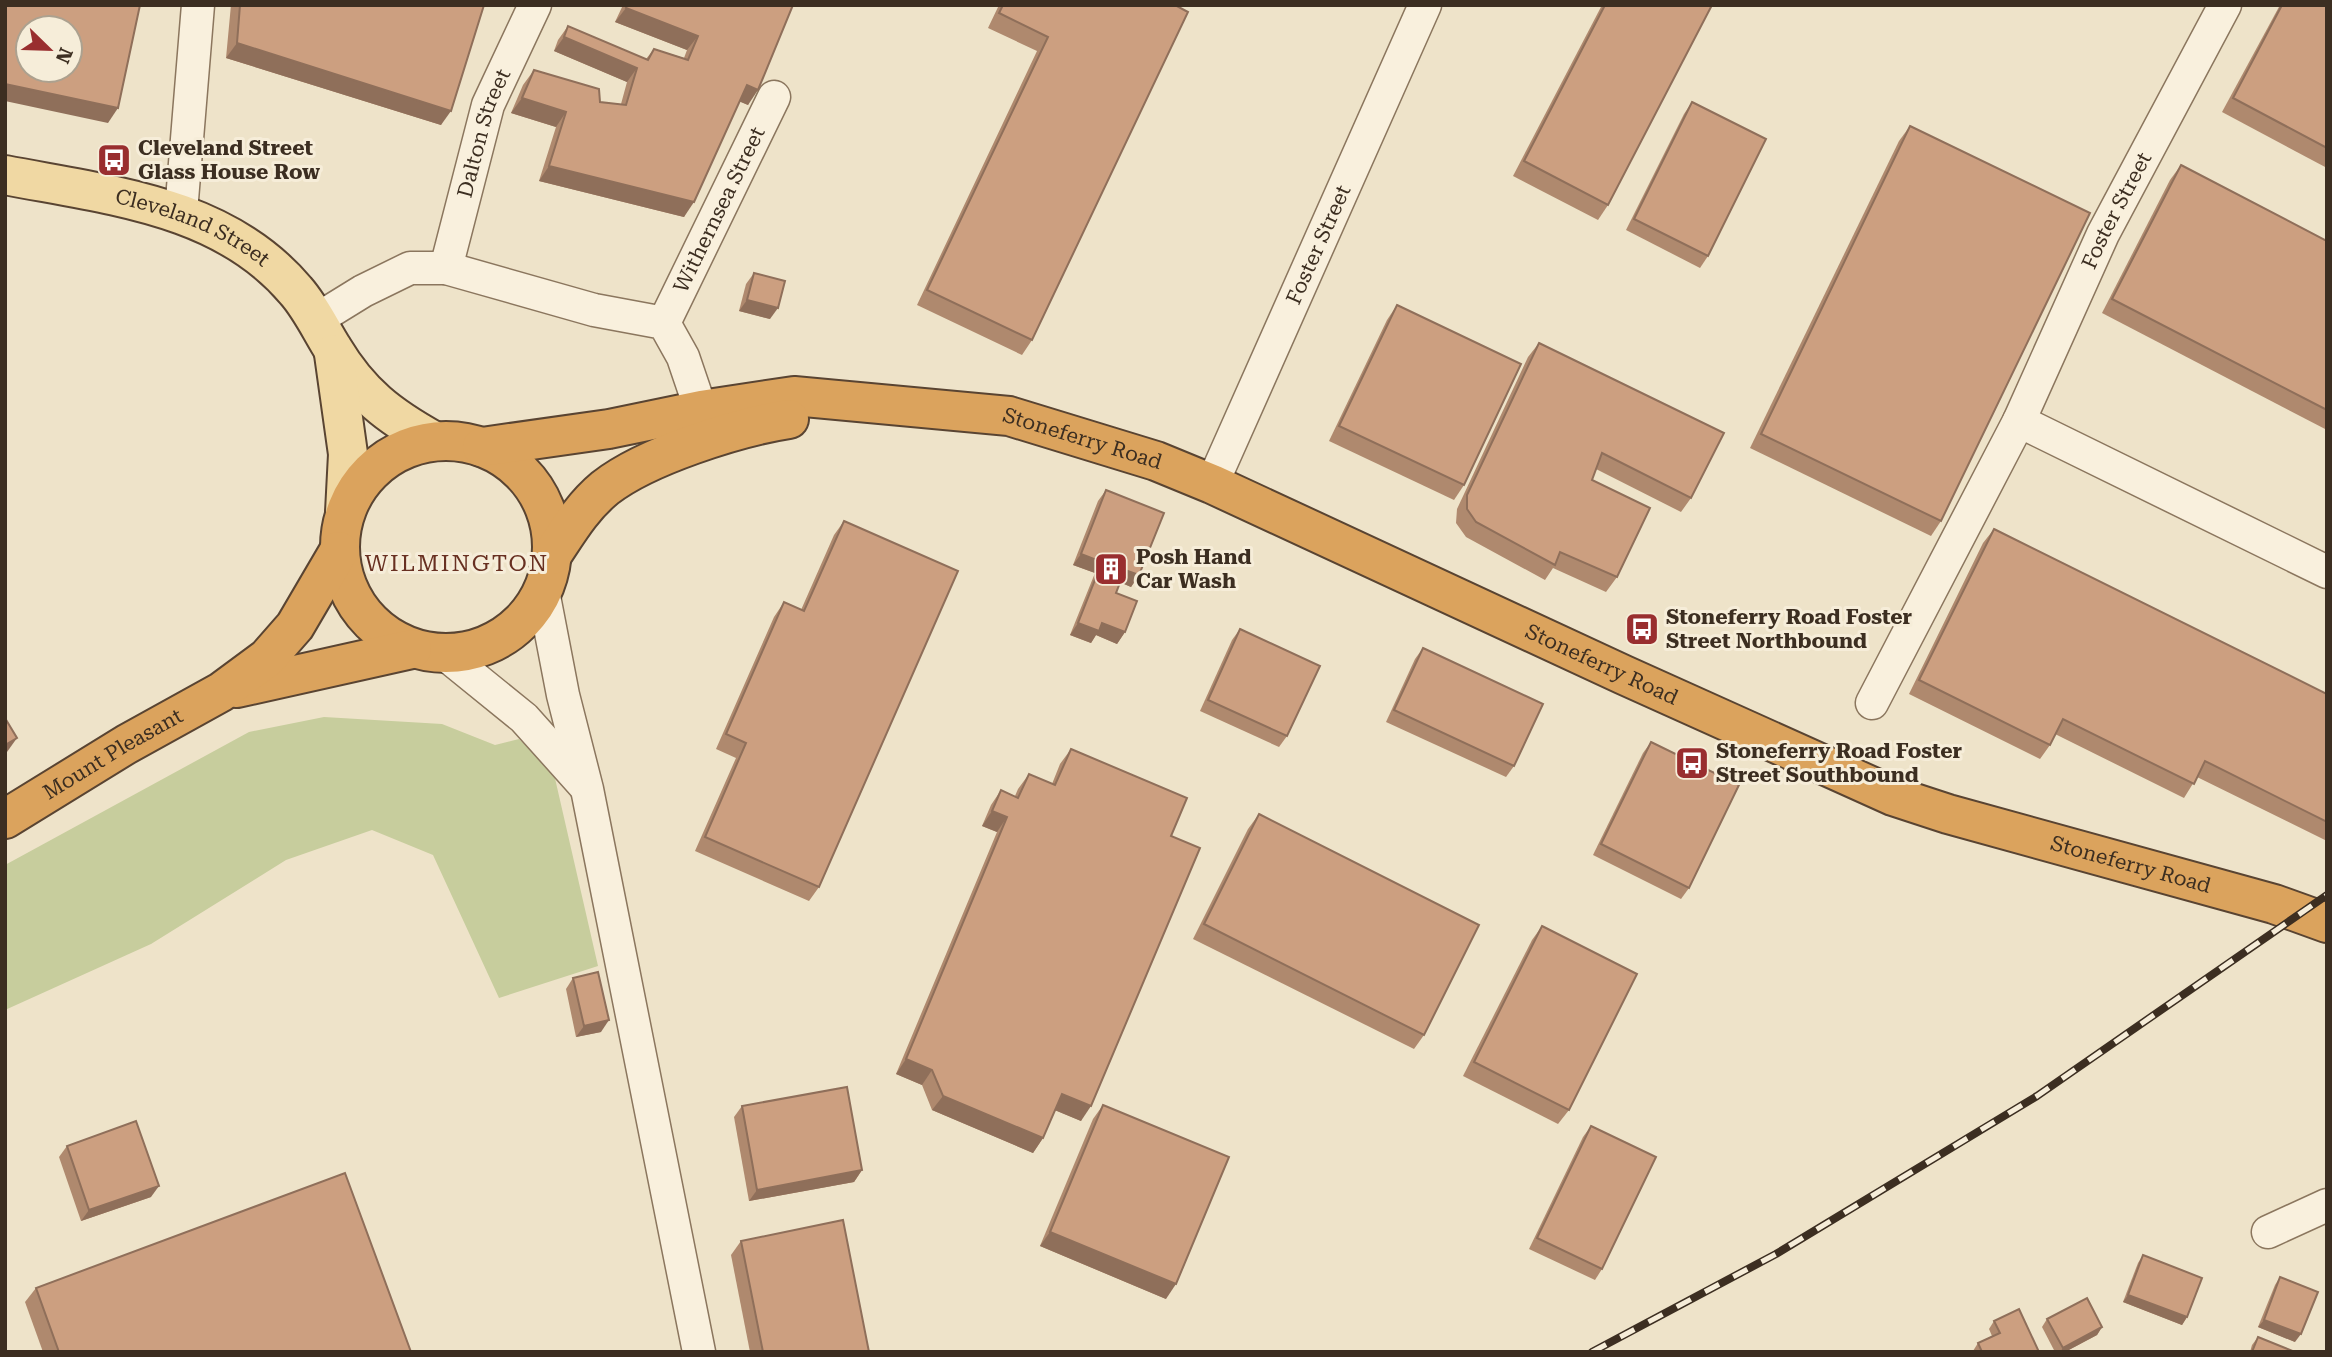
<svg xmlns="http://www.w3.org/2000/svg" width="2332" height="1357" font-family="'Roboto Serif',serif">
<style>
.green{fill:#c7cd9d}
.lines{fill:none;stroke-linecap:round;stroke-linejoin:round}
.minor-casing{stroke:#8b765e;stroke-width:35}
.major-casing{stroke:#594432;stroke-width:42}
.highway-casing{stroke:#594432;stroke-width:42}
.minor{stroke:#f9f0dd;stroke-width:32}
.major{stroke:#f0d8a3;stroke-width:38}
.highway{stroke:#dba35d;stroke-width:38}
.rail-casing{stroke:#3c2e21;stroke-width:8}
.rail{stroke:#f6edd9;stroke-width:5;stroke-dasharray:16;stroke-linecap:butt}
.wall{fill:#af896e}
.shaded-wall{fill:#8f6f5a}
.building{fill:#cc9f80;stroke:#8f6f5a;stroke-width:2;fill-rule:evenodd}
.labels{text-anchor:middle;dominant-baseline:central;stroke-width:6;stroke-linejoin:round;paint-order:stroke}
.street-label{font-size:21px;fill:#3c2e21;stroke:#f6edd9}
.poi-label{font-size:21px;font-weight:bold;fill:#3c2e21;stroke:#f6edd9;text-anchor:start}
.neighbourhood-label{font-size:23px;letter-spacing:2px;fill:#683021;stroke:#f6edd9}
</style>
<rect width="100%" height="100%" fill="#eee3c9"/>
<polygon class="green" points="324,717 442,724 495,745 519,739 554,774 598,966 499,998 433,855 372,830 286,860 151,944 5,1010 5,865 249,732"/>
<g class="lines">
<g class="minor-casing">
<g id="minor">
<polyline points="181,212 198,5"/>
<path id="s1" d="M446 268 488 105 535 5"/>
<polyline points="316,320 363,291 410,268 446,268 594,310 664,323 683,357 701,410"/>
<path id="s2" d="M664 323 774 97"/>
<polyline points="2019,421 2327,572"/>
<path id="s3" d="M1212 484 1425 5"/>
<polyline points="543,591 563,695 587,789 699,1352"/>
<polyline points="445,654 524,718 584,785"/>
<path id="s4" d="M1872 703 2019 421 2103 234 2225 5"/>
<polyline points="2268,1232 2327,1205"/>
</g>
</g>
<g class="major-casing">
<g id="major">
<path id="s5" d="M5 175C108 195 224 205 296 291 311 308 321 330 333 349 360 394 389 416 434 441"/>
<polyline points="334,354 348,454 345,512"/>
</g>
</g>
<g class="highway-casing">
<g id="highway">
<circle cx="446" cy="547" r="106"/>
<path id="s6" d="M482 447 609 429 701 410 794 396 1009 416 1156 461 1212 484 1624 675 1893 796 1948 814 2274 904 2327 923"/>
<path d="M552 555C568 531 582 507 605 488 646 456 737 427 789 419"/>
<polyline points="237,688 412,649"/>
<path id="s7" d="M5 819 127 744 221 692 267 658 295 626 339 551"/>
</g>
</g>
<use href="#minor" class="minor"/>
<use href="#major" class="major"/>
<use href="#highway" class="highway"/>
<g class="rail-casing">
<polyline id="rail" points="1592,1352 1776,1254 2037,1096 2327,895"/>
</g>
<use href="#rail" class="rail"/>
</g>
<g class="wall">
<polygon points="231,5 484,5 441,125 226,58"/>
<polygon points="623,5 793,5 748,105 739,101 684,217 539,181 556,127 511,113 523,85 534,70 600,102 621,104 627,82 554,51 558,40 568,26 646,59 654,49 684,58 687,50 615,22"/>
<polygon points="999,5 1175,5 1032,340 1022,355 917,305 1037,51 988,28"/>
<polygon points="1602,5 1712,5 1608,205 1598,220 1513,176"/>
<polygon points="2280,5 2327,5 2327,168 2222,112"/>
<polygon points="1692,102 1708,256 1700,268 1626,230 1684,114"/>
<polygon points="1910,126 1941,521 1931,536 1750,448 1899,141"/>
<polygon points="2181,165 2327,241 2327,430 2102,313 2170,180"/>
<polygon points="754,273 770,319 739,311 746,284"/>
<polygon points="1397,305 1464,485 1454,500 1329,441 1387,320"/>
<polygon points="1539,343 1691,498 1681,512 1596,469 1592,480 1617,577 1606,592 1553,568 1545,580 1466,537 1456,523 1457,509 1528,357"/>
<polygon points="1106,490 1139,575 1131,587 1120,582 1116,593 1125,632 1117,644 1096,635 1091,643 1070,635 1095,573 1073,565 1098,501"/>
<polygon points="844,521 819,887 809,901 695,851 736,758 716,749 774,617 784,602 801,610 834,535"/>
<polygon points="1994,529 2327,694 2327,841 2197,777 2184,798 2055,734 2050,745 2040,759 1909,694 1983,543"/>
<polygon points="1240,629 1287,736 1279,747 1200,711 1232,640"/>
<polygon points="1423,648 1514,766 1506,777 1386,722 1415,659"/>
<polygon points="1651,742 1689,888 1681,899 1593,855 1643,753"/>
<polygon points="1071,749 1171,836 1081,1121 1055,1110 1043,1138 1033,1153 932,1110 922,1085 896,1074 997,832 982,826 991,805 1001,790 1015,796 1018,789 1029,774 1052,784 1060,764"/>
<polygon points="1259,814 1424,1035 1414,1049 1193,939 1248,829"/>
<polygon points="1542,926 1569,1110 1558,1124 1463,1076 1532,940"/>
<polygon points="573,978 601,1032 576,1037 566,989"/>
<polygon points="1103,1105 1166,1299 1040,1246 1093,1119"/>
<polygon points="742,1106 862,1170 854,1182 749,1201 734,1117"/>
<polygon points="1591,1126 1602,1269 1595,1280 1529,1249 1583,1137"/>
<polygon points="67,1146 151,1197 81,1221 59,1157"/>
<polygon points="741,1241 869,1352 750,1352 731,1255"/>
<polygon points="2143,1255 2187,1317 2182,1325 2123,1302 2138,1263"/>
<polygon points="2280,1277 2295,1342 2258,1327 2275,1285"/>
<polygon points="36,1288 411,1352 43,1352 25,1302"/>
<polygon points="2047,1319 2102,1327 2097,1335 2065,1352 2055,1352 2042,1327"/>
<polygon points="1994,1321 2039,1352 1973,1352 1973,1351 1978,1343 1992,1336 1989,1329"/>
<polygon points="2258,1337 2295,1352 2250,1352 2252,1345"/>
</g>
<g class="shaded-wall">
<polygon points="626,8 698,36 687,50 615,22"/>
<polygon points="564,37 637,68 627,82 554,51"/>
<polygon points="237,43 451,111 441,125 226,58"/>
<polygon points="5,84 118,108 108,123 5,101"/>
<polygon points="747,85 758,90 748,105 736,100"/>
<polygon points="522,98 566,112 556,127 511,113"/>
<polygon points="549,166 694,202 684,217 539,181"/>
<polygon points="747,300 778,308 770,319 739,311"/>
<polygon points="1081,554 1102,562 1095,573 1073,565"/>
<polygon points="1125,570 1139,575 1131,587 1117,581"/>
<polygon points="1078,623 1102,623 1125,632 1117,644 1096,635 1091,643 1070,635"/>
<polygon points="17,738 7,752 5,753 5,745"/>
<polygon points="992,811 1007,817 997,832 982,826"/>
<polygon points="609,1020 601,1032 576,1037 584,1026"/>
<polygon points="906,1059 932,1070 922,1085 896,1074"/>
<polygon points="1062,1094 1091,1106 1081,1121 1052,1109"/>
<polygon points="943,1096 1043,1138 1033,1153 932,1110"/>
<polygon points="862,1170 854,1182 749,1201 757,1190"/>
<polygon points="159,1186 151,1197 81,1221 89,1210"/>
<polygon points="1050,1232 1176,1284 1166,1299 1040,1246"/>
<polygon points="2128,1295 2187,1317 2182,1325 2123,1302"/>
<polygon points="2264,1320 2301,1334 2295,1342 2258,1327"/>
<polygon points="2102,1327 2097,1335 2065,1352 2060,1352 2063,1348"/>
</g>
<g class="building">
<path d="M5 5H140L118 108 5 84ZM28 28H70V70H28Z"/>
<polygon points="240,5 484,5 451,111 237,43"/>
<polygon points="627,5 793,5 758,90 747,85 694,202 549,166 566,112 522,98 534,70 599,89 600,102 626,105 637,68 564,37 568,26 648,60 654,49 688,60 698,36 626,8"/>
<polygon points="1003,5 1175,5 1188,12 1032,340 927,290 1048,37 999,13"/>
<polygon points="1605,5 1712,5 1608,205 1524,161"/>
<polygon points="2282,5 2327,5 2327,148 2233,98"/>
<polygon points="1692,102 1766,139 1708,256 1634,219"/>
<polygon points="1910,126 2090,213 1941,521 1761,434"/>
<polygon points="2181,165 2327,241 2327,410 2112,299"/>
<polygon points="754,273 785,281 778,308 747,300"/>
<polygon points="1397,305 1521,364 1464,485 1339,426"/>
<polygon points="1539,343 1724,433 1691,498 1602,453 1592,480 1650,508 1617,577 1560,552 1555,565 1476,522 1467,509 1467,495"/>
<polygon points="1106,490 1164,513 1139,575 1125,570 1116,593 1137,601 1125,632 1102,623 1099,631 1078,623 1102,562 1081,554"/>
<polygon points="844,521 958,571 819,887 705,837 746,743 726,734 784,602 804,611"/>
<polygon points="1994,529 2327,694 2327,822 2205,761 2194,784 2063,719 2050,745 1919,680"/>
<polygon points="1240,629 1320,666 1287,736 1208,700"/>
<polygon points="1423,648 1543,704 1514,766 1394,710"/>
<polygon points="5,718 17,738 5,745"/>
<polygon points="1651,742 1739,785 1689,888 1601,844"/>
<polygon points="1071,749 1187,798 1171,836 1200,848 1091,1106 1062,1094 1043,1138 943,1096 932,1070 906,1059 1007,817 992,811 1001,790 1018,798 1029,774 1055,785"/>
<polygon points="1259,814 1479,925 1424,1035 1204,924"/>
<polygon points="1542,926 1637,974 1569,1110 1474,1062"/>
<polygon points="598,972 609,1020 584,1026 573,978"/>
<polygon points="847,1087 862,1170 757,1190 742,1106"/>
<polygon points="1103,1105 1229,1157 1176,1284 1050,1232"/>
<polygon points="136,1121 159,1186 89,1210 67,1146"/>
<polygon points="1591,1126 1656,1157 1602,1269 1537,1238"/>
<polygon points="345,1173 411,1352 59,1352 36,1288"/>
<polygon points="843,1220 869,1352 763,1352 741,1241"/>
<polygon points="2143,1255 2202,1278 2187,1317 2128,1295"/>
<polygon points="2280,1277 2318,1292 2301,1334 2264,1320"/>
<polygon points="2087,1298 2102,1327 2063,1348 2047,1319"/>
<polygon points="2019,1309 2039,1352 1982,1352 1978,1343 2000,1333 1994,1321"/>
<polygon points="2258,1337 2295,1352 2252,1352"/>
</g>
<defs>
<g id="bus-square" transform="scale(1.75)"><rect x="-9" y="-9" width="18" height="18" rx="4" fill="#992e2f" stroke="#f6edd9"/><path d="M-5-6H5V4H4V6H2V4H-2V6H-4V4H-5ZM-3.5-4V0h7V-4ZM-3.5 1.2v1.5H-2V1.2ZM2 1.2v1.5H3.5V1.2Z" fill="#fff"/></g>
<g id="building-square" transform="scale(1.75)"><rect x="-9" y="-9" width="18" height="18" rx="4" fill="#992e2f" stroke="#f6edd9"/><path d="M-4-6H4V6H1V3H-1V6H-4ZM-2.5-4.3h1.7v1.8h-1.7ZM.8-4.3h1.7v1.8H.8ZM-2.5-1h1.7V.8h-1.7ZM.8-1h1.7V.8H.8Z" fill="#fff"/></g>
</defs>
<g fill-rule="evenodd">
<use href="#bus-square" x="114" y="160"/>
<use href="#building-square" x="1111" y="569"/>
<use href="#bus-square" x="1642" y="629"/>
<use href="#bus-square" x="1692" y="763"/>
</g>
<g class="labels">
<g class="street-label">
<text stroke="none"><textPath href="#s1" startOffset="140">Dalton Street</textPath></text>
<text stroke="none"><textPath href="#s2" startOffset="126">Withernsea Street</textPath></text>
<text stroke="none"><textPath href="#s4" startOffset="550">Foster Street</textPath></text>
<text stroke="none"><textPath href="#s5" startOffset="196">Cleveland Street</textPath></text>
<text stroke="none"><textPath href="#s3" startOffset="262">Foster Street</textPath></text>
<text stroke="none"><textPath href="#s6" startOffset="609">Stoneferry Road</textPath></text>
<text stroke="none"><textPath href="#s6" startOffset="1176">Stoneferry Road</textPath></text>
<text stroke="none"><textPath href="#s7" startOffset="126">Mount Pleasant</textPath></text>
<text stroke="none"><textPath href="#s6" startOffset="1743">Stoneferry Road</textPath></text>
</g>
<g class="poi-label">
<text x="138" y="148">Cleveland Street<tspan x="138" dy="24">Glass House Row</tspan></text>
<text x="1136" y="557">Posh Hand<tspan x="1136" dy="24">Car Wash</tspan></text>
<text x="1666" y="617">Stoneferry Road Foster<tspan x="1666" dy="24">Street Northbound</tspan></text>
<text x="1716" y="751">Stoneferry Road Foster<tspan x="1716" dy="24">Street Southbound</tspan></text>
</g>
<g class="neighbourhood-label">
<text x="457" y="563">WILMINGTON</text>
</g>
</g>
<rect width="2332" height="1357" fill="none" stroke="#3c2e21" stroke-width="14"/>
<g transform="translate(49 49) rotate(113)"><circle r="33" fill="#f6edd9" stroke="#aca18f" stroke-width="2"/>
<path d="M0-5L12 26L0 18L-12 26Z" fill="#992e2f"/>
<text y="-10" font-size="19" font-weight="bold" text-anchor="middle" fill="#3c2e21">N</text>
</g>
</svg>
